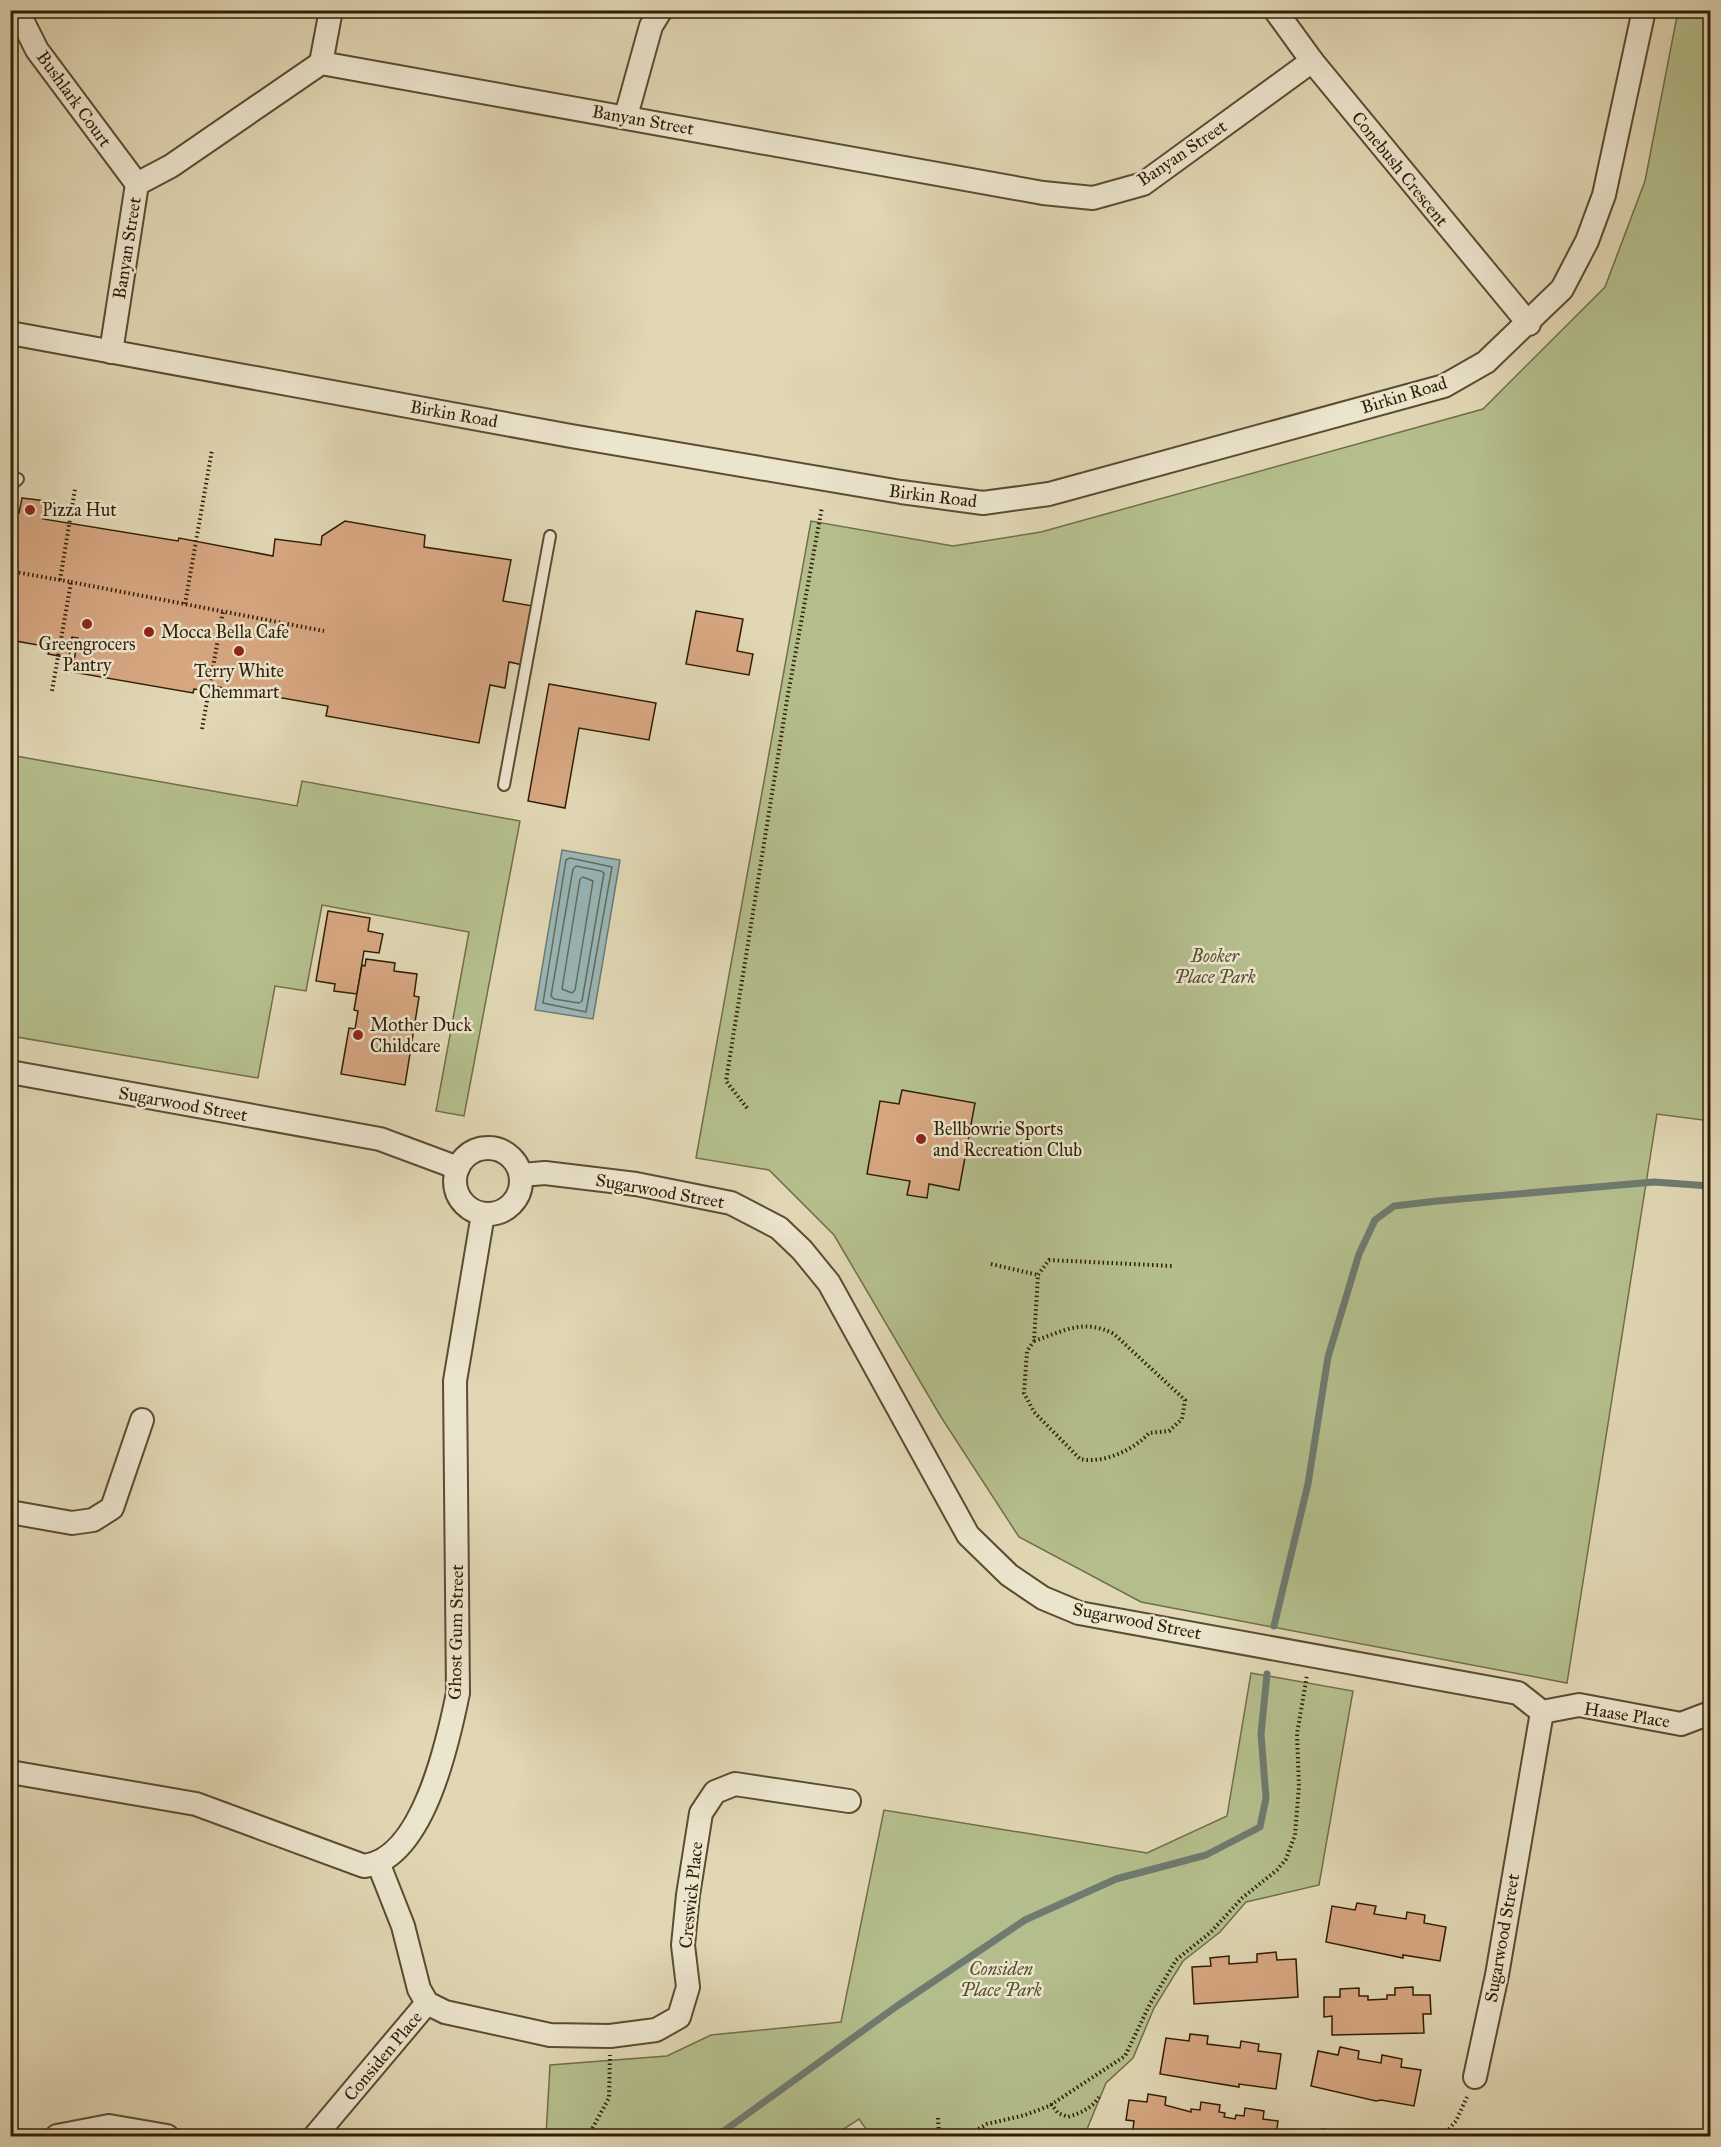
<svg xmlns="http://www.w3.org/2000/svg" width="1721" height="2147" font-family="'IM FELL Great Primer',serif">
<style>
.green{fill:#b4be8c;stroke:#726e48;stroke-width:1.5}
.water{fill:#99b7b8;stroke:#6f7a70;stroke-width:1.5}
.lines{fill:none;stroke-linecap:round;stroke-linejoin:round}
.shore{stroke:#646a5e;stroke-width:1.5}
.stream{stroke:#6f7a70;stroke-width:7}
.building{fill:#d7a782;stroke:#301e04;stroke-width:1.5}
.lane-casing{stroke:#5c4c30;stroke-width:14}
.street-casing{stroke:#5c4c30;stroke-width:26}
.path{stroke:#301e04;stroke-width:4;stroke-dasharray:1.5 3;stroke-linecap:butt}
.lane{stroke:#ece5ce;stroke-width:10}
.street{stroke:#ece5ce;stroke-width:22}
.poi-dot{fill:#8f2418;stroke:#ece5ce;stroke-width:2}
.labels{text-anchor:middle;dominant-baseline:central;stroke-width:5;stroke-linejoin:round;paint-order:stroke}
.street-label{font-size:18px;fill:#301e04;stroke:#ece5ce}
.poi-label{font-size:18px;fill:#301e04;stroke:#ece5ce;text-anchor:start}
.park-label{font-size:18px;font-style:italic;fill:#584e2d;stroke:#ece5ce}
</style>
<rect width="100%" height="100%" fill="#e1d7b4"/>
<filter id="stains"><feTurbulence type="fractalNoise" baseFrequency=".00333" numOctaves="4"/><feColorMatrix values="0 0 0 0 .2 0 0 0 0 .09 0 0 0 0 .02 0 0 0 .5 -.17"/></filter>
<radialGradient id="worn" r=".72"><stop offset=".6" stop-color="#630" stop-opacity="0"/><stop offset="1" stop-color="#630" stop-opacity=".3"/></radialGradient>
<g class="green">
<polygon points="1678,11 1710,11 1710,1121 1657,1114 1567,1683 1141,1602 1019,1537 941,1417 834,1235 769,1170 696,1158 811,521 953,546 1041,532 1483,409 1605,287 1645,181"/>
<polygon points="10,755 297,806 302,781 520,821 464,1116 436,1111 469,932 322,905 306,991 275,986 258,1078 11,1036"/>
<polygon points="1251,1673 1353,1691 1319,1885 1246,1902 1220,1932 1183,1961 1154,2008 1133,2058 1106,2083 1085,2134 871,2136 859,2119 833,2136 546,2136 550,2065 667,2056 711,2035 841,2022 884,1810 1147,1853 1227,1816"/>
</g>
<polygon class="water" points="562,850 620,860 593,1019 535,1010"/>
<g class="lines">
<g class="shore">
<polygon points="570,858 612,867 586,1012 543,1003 566,860"/>
<polygon points="576,866 601,871 604,873 582,1001 579,1003 554,999 551,996 573,869"/>
<polygon points="583,877 593,881 575,990 572,993 562,989 580,879"/>
</g>
<g class="stream">
<polyline points="1274,1626 1308,1484 1328,1357 1359,1254 1375,1220 1394,1206 1437,1201 1654,1182 1710,1186"/>
<polyline points="717,2136 897,2006 1025,1920 1116,1879 1206,1855 1260,1827 1266,1798 1261,1734 1267,1674"/>
</g>
</g>
<g class="building">
<polygon points="22,498 46,501 43,519 178,541 179,538 273,556 275,539 321,545 322,536 345,521 425,535 424,547 511,560 503,601 533,606 523,665 509,662 505,688 490,685 479,743 326,716 328,706 202,684 201,690 194,689 193,693 72,672 78,638 72,637 69,658 48,654 50,647 10,640 10,511 19,513"/>
<polygon points="696,611 743,619 737,651 753,654 749,675 686,664"/>
<polygon points="549,684 656,703 649,740 579,728 565,808 528,801"/>
<polygon points="328,911 370,918 368,931 383,934 379,953 364,951 357,994 334,991 335,984 316,981"/>
<polygon points="366,959 395,963 394,971 417,974 414,996 419,997 405,1085 341,1074 349,1028 355,1029 358,1011 354,1010 362,965 365,966"/>
<polygon points="902,1090 975,1103 959,1190 929,1184 927,1198 907,1195 910,1181 867,1174 880,1101 899,1104"/>
<polygon points="1357,1903 1376,1906 1374,1914 1406,1919 1407,1912 1425,1915 1424,1923 1446,1927 1440,1961 1403,1955 1403,1958 1326,1942 1332,1906 1355,1910"/>
<polygon points="1276,1952 1277,1960 1296,1959 1298,1997 1194,2004 1192,1967 1211,1966 1210,1958 1229,1956 1229,1964 1257,1962 1257,1954"/>
<polygon points="1413,1987 1413,1995 1430,1995 1431,2014 1423,2014 1424,2033 1332,2035 1332,2016 1324,2017 1324,1997 1340,1997 1340,1989 1359,1988 1359,1996 1368,1996 1368,2000 1387,1999 1387,1995 1395,1995 1395,1988"/>
<polygon points="1190,2034 1208,2036 1207,2044 1240,2048 1241,2041 1259,2044 1258,2051 1281,2054 1276,2089 1239,2084 1239,2087 1160,2074 1166,2038 1189,2041"/>
<polygon points="1340,2047 1359,2051 1358,2059 1381,2063 1382,2055 1402,2059 1401,2067 1421,2070 1414,2106 1381,2100 1376,2101 1311,2086 1318,2051 1338,2055"/>
<polygon points="1148,2094 1166,2097 1165,2105 1191,2112 1191,2109 1200,2110 1201,2102 1220,2105 1219,2112 1225,2113 1224,2117 1235,2119 1236,2115 1244,2116 1245,2108 1264,2111 1263,2119 1278,2121 1276,2136 1132,2136 1134,2121 1126,2120 1129,2100 1147,2102"/>
<polygon points="1322,2129 1340,2132 1339,2136 1321,2136"/>
</g>
<g class="lines">
<g class="lane-casing">
<g id="lane">
<polyline points="10,486 18,479"/>
<polyline points="504,785 550,536"/>
</g>
</g>
<g class="street-casing">
<g id="street">
<polyline points="17,10 37,50 137,184"/>
<polyline points="1275,10 1312,61 1529,324"/>
<polyline points="321,63 331,10"/>
<polyline points="626,116 651,26 661,10"/>
<polyline points="10,333 571,436 901,492 983,503 1049,494 1444,386 1486,362 1562,289 1587,241 1604,195 1644,10"/>
<polyline points="111,352 137,184 171,166 321,63 1043,193 1093,198 1143,184 1312,61"/>
<polyline points="10,1072 380,1139 458,1168"/>
<circle cx="488" cy="1181" r="33"/>
<polyline points="521,1175 545,1173 636,1184 731,1203 779,1228 802,1250 829,1283 968,1535 1009,1575 1043,1598 1079,1613 1518,1693 1542,1712 1497,1975 1475,2077"/>
<polyline points="10,1512 72,1523 93,1520 112,1508 142,1420"/>
<polyline points="1542,1712 1579,1705 1681,1724 1710,1713"/>
<path d="M10 1772 196 1804 364 1866C423 1859 448 1742 458 1693L455 1381 483 1214"/>
<polyline points="379,1865 403,1926 419,1989 427,2003 445,2012 550,2035 610,2036 656,2030 679,2017 688,1987 683,1945 688,1895 701,1813 715,1792 735,1784 849,1801"/>
<polyline points="57,2136 109,2126 167,2136"/>
<polyline points="315,2136 427,2003"/>
</g>
</g>
<g class="path">
<polyline points="1704,236 1710,237"/>
<polyline points="10,571 71,582 52,691"/>
<polyline points="60,580 75,489"/>
<polyline points="71,582 324,631"/>
<polyline points="185,604 212,450"/>
<polyline points="202,729 223,611"/>
<polyline points="747,1108 726,1081 787,700 822,507"/>
<polyline points="991,1264 1038,1275"/>
<path d="M1034 1341C1064 1331 1084 1318 1114 1334L1185 1400 1182 1419 1169 1431 1149 1433C1134 1450 1103 1464 1080 1459L1034 1412 1024 1393 1027 1351 1034 1341 1038 1275 1049 1260 1173 1266"/>
<path d="M1051 2104 1058 2113 1068 2117C1081 2113 1092 2108 1099 2097"/>
<polyline points="938,2118 939,2136"/>
<polyline points="588,2136 609,2098 610,2055"/>
<polyline points="967,2136 987,2124 1025,2115 1049,2106 1125,2056 1150,2004 1176,1960 1211,1932 1242,1898 1277,1870 1286,1859 1295,1835 1299,1786 1297,1734 1307,1675"/>
<polyline points="1443,2136 1456,2121 1467,2097"/>
</g>
<use href="#lane" class="lane"/>
<use href="#street" class="street"/>
</g>
<g class="poi-dot">
<circle cx="30" cy="510" r="6"/>
<circle cx="87" cy="624" r="6"/>
<circle cx="149" cy="632" r="6"/>
<circle cx="239" cy="651" r="6"/>
<circle cx="358" cy="1035" r="6"/>
<circle cx="921" cy="1139" r="6"/>
</g>
<g class="labels">
<g class="street-label">
<text transform="translate(74 99) rotate(54)">Bushlark Court</text>
<text transform="translate(643 120) rotate(10)">Banyan Street</text>
<text transform="translate(1182 153) rotate(-34)">Banyan Street</text>
<text transform="translate(1400 169) rotate(51)">Conebush Crescent</text>
<text transform="translate(127 248) rotate(-81)">Banyan Street</text>
<text transform="translate(1404 395) rotate(-17)">Birkin Road</text>
<text transform="translate(454 414) rotate(10)">Birkin Road</text>
<text transform="translate(933 496) rotate(7)">Birkin Road</text>
<text transform="translate(183 1104) rotate(10)">Sugarwood Street</text>
<text transform="translate(660 1191) rotate(10)">Sugarwood Street</text>
<text transform="translate(1137 1621) rotate(11)">Sugarwood Street</text>
<text transform="translate(456 1632) rotate(-89)">Ghost Gum Street</text>
<text transform="translate(1627 1715) rotate(9)">Haase Place</text>
<text transform="translate(691 1895) rotate(-84)">Creswick Place</text>
<text transform="translate(1502 1938) rotate(-80)">Sugarwood Street</text>
<text transform="translate(383 2056) rotate(-50)">Considen Place</text>
</g>
<g class="poi-label">
<text x="42" y="510">Pizza Hut</text>
<text x="161" y="632">Mocca Bella Cafe</text>
<text x="87" y="644" text-anchor="middle">Greengrocers<tspan x="87" dy="21">Pantry</tspan></text>
<text x="239" y="671" text-anchor="middle">Terry White<tspan x="239" dy="21">Chemmart</tspan></text>
<text x="370" y="1025">Mother Duck<tspan x="370" dy="21">Childcare</tspan></text>
<text x="933" y="1129">Bellbowrie Sports<tspan x="933" dy="21">and Recreation Club</tspan></text>
</g>
<g class="park-label">
<text x="1215" y="956">Booker<tspan x="1215" dy="21">Place Park</tspan></text>
<text x="1001" y="1969">Considen<tspan x="1001" dy="21">Place Park</tspan></text>
</g>
</g>
<rect width="1721" height="2147" fill="none" stroke="#e1d7b4" stroke-width="36"/>
<rect x="12" y="12" width="1697" height="2123" fill="none" stroke="#301e04" stroke-width="3"/>
<rect x="18" y="18" width="1685" height="2111" fill="none" stroke="#301e04" stroke-width="1.5"/>
<rect width="100%" height="100%" filter="url(#stains)"/>
<rect width="100%" height="100%" fill="url(#worn)"/>
</svg>
